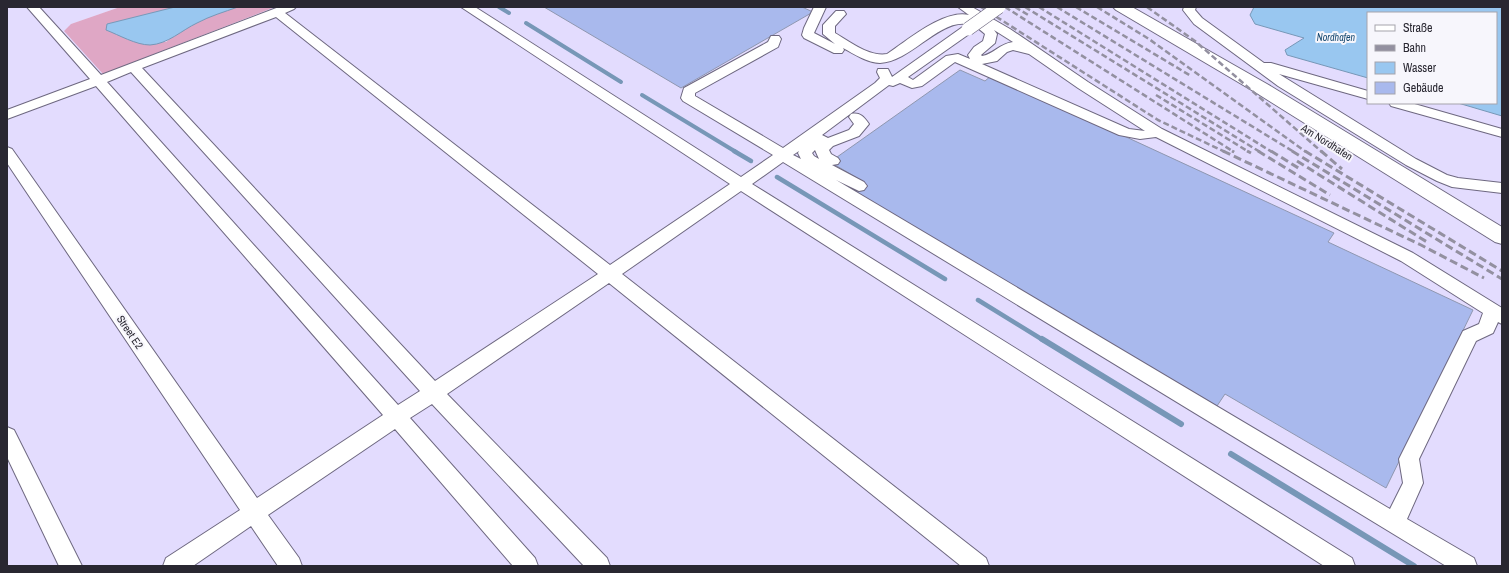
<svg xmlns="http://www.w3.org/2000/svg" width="1509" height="573" font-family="'Archivo Narrow',sans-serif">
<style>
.built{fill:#e3dcfe}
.forest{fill:#dfa7c5}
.water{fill:#99c7f0;stroke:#7797b7}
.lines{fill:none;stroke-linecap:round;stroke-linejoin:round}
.stream-far2{stroke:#7797b7;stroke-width:4}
.stream-far1{stroke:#7797b7;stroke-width:4.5}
.stream{stroke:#7797b7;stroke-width:6}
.building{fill:#a9b9ed;stroke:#8f97b0}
.minor-casing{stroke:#6e6880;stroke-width:2}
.major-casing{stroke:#6e6880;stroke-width:2}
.minor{fill:#fff;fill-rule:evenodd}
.major{fill:#fff;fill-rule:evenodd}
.rail-far1{stroke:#9390a0;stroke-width:2.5;stroke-dasharray:6 3;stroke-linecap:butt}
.rail{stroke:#9390a0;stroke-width:3;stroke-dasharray:8 4;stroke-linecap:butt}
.minor-bridge-casing{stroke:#6e6880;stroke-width:14;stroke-linecap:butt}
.minor-bridge{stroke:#fff;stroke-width:13}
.labels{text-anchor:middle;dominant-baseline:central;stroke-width:4;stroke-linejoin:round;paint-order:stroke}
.far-water-label{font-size:10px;font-style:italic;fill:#15486f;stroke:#f7f6fc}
.street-label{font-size:11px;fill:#292731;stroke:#f7f6fc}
</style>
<rect width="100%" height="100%" fill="#ebe6fc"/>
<polygon class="built" points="7,7 120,7 71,24 103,74 275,7 1254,7 1250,15 1255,24 1305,38 1285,50 1287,55 1368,78 1368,103 1458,103 1502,116 1502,566 7,566"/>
<path class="forest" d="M120 7H175L107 24 166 42C181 29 218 11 238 7 249 5 263 7 275 7L103 74 64 31 71 24Z"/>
<g class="water">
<path d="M175 7H238C224 12 210 16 197 23 182 30 168 44 150 45 136 45 119 35 106 30L107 24Z"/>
<polygon points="1254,7 1502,7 1502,116 1458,103 1496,103 1496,13 1368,13 1368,78 1287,55 1285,50 1304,38 1255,24 1250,15"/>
</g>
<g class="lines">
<g class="stream-far2">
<polyline points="499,7 509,13"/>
<polyline points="526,23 621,82"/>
<polyline points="642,95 736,152"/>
</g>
<g class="stream-far1">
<polyline points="734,151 751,161"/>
<polyline points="777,177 945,279"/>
<polyline points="978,300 1043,340"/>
</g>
<g class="stream">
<polyline points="1042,339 1181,424"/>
<polyline points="1231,454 1414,566"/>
</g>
</g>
<g class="building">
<polygon points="544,7 802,7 813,12 681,88"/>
<polygon points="960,70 985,81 992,75 1334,233 1328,242 1473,310 1386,488 1225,394 1217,406 853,191 864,182 830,162"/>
</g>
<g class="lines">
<g class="minor-casing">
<g id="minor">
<path d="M27 7H39L101 75 279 7H296L294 9 285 13 610 265 730 184 461 7H475L741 177 773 155 683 101 681 98 684 88 768 42 771 36H779L781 39 778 47 695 93V96L783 148 875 83 880 78 877 72 878 69H888L892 77 964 26H972L974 29 972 32 908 77 913 80 946 56 958 54 970 59 968 55 974 47 983 41 985 34C950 0 918 61 880 63 868 63 854 54 843 48L844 50 842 53H834L804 38 802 35 804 28 814 7H826L814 33 835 44 823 34V25L836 11H844L846 14 835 26V33C850 42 869 57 887 54 908 40 944 9 969 15L958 7H972L1010 29 1088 82 1162 129 1413 253 1502 308V324L1498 322 1493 333 1476 341 1419 459 1423 483 1407 519 1474 558 1477 566H1446L783 162 752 184 1352 558 1355 566H1324L741 191 622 274 986 558 989 566H961L609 283 447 394 607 558 610 566H584L432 404 410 418 535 558 538 566H513L395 429 268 515 299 558 302 566H278L251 526 193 566H163L166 558 240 510 7 163V147L12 149 257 498 383 415 96 86 7 119V110L90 79ZM276 17 598 274 435 381 142 68ZM994 30 1013 42C999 44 994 54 982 56L981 55 995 43 997 34ZM1013 50 1029 54 1078 88 1145 131 1129 129 982 64 997 61 1007 52ZM955 62 1119 135 1140 139 1156 137 1401 261 1483 313 1479 324 1463 331 1399 459 1403 483 1390 509 836 180 859 191 864 190 867 186 864 182 832 165 838 164 840 161 838 158 831 154 829 150 833 146 859 136 869 124C864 117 860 112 851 114L849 117 854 124 849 130 828 138 822 135 889 85 893 86 900 83 912 88 922 86ZM131 72 420 391 398 405 107 82ZM815 150 819 159 814 156 812 153ZM799 151 798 153 801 159 793 155Z"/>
<polygon points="1184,7 1196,7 1195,10 1202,18 1264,63 1271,63 1368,91 1368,99 1279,74 1416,159 1447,175 1458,178 1502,183 1502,193 1452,187 1437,181 1406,165 1278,86 1194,24 1183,10"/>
<polygon points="1389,103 1411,103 1502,129 1502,137 1391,106"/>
<polygon points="7,427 14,430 82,566 59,566 7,457"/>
</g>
</g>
<g class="major-casing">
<polygon id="major" points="1113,7 1132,7 1267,84 1502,227 1502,244 1495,242 1255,92 1116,10"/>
</g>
<use href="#minor" class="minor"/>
<use href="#major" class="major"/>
<g class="rail-far1">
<polyline points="981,7 1158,120 1225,152"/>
<polyline points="1005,7 1234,152"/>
<polyline points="1015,7 1030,16"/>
<polyline points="1025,7 1260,152"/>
<polyline points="1039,7 1272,152"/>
<polyline points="1057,7 1294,152"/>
<polyline points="1076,7 1191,76"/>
<polyline points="1097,7 1149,39 1306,152"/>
<polyline points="1147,7 1195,41 1322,152"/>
<polyline points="1156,95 1249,152"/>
</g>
<g class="rail">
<polyline points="1223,151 1421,245 1484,278"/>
<polyline points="1232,151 1234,152"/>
<polyline points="1247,151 1251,153"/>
<polyline points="1258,151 1330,195"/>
<polyline points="1271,151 1300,169"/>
<polyline points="1292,151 1502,279"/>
<polyline points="1305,151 1502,271"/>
<polyline points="1321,151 1342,169"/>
<polyline points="1297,161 1427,242"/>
</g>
<g class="minor-bridge-casing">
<polyline id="minor-bridge" points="968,29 999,7"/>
</g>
<use href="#minor-bridge" class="minor-bridge"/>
</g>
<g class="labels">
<g class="far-water-label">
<text x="1336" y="37">Nordhafen</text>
</g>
<g class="street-label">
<text transform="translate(1327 142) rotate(32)">Am Nordhafen</text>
<text transform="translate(130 332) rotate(56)">Street E2</text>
</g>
</g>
<rect width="1509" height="573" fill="none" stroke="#292731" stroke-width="16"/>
<rect x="1367" y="12" width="130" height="92" fill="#f7f6fc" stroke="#a5a3ab"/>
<rect x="1375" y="25" width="20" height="6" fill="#ffffff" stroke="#a5a3ab"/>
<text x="1403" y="32" font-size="12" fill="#292731">Straße</text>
<rect x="1375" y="45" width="20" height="6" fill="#9390a0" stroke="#a5a3ab"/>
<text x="1403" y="52" font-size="12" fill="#292731">Bahn</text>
<rect x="1375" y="62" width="20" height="12" fill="#99c7f0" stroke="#a5a3ab"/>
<text x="1403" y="72" font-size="12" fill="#292731">Wasser</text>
<rect x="1375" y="82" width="20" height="12" fill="#a9b9ed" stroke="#a5a3ab"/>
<text x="1403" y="92" font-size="12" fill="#292731">Gebäude</text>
</svg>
